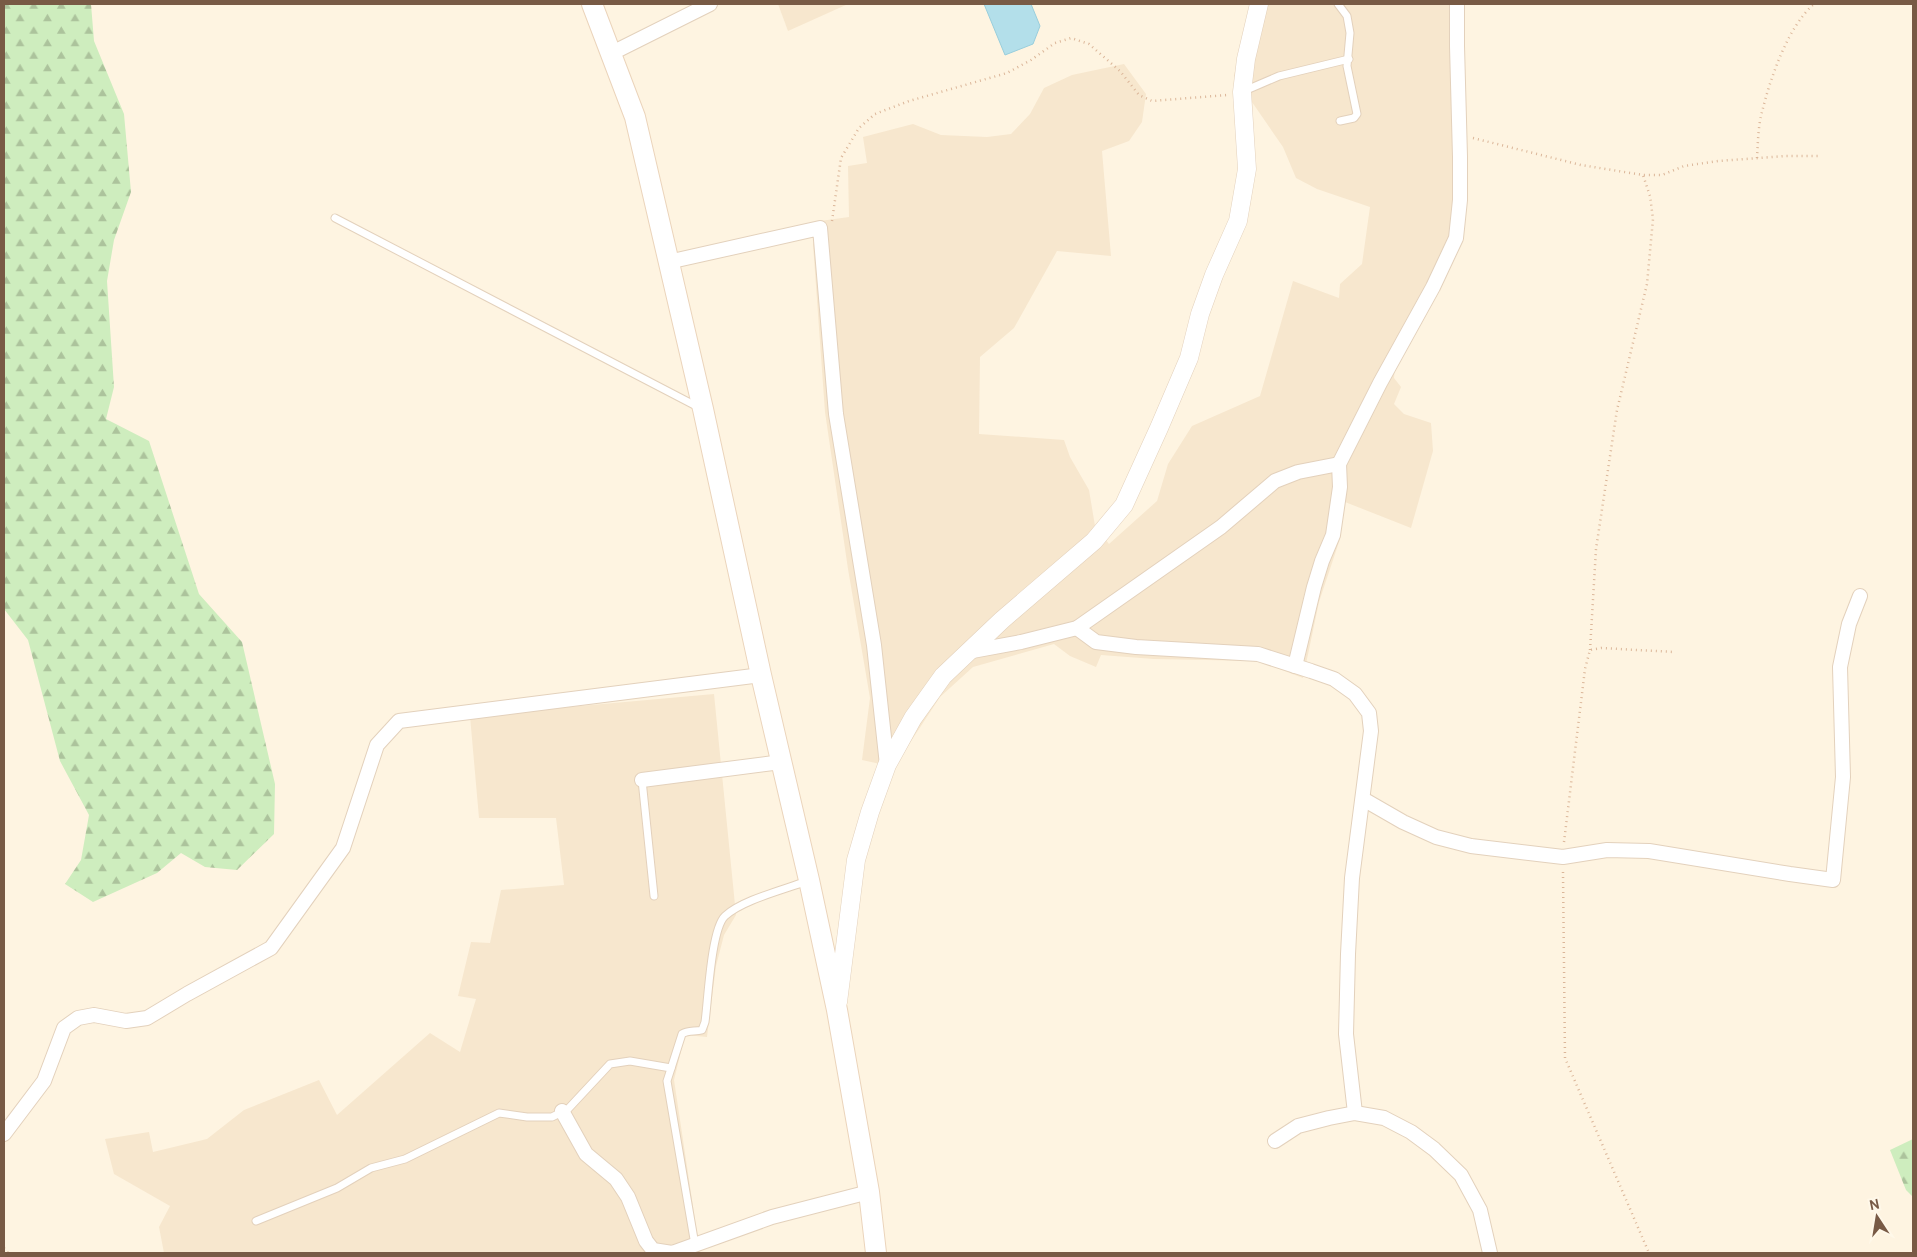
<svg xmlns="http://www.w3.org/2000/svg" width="1917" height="1257" font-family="Overpass,sans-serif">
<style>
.residential{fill:#f7e7ce}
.forest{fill:url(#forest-firs)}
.water{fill:#b3dfea;stroke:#99cedc}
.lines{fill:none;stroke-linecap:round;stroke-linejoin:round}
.service-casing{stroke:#e3d1bc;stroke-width:9}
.minor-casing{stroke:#e3d1bc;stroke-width:16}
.tertiary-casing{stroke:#e3d1bc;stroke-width:19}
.secondary-casing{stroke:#ebd4bb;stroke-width:22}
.path{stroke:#dbb699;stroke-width:2.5;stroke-dasharray:1 4;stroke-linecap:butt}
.service{stroke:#fff;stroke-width:7}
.minor{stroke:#fff;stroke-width:14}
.tertiary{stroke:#fff;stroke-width:18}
.secondary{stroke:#fff;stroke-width:20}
</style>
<defs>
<pattern id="forest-firs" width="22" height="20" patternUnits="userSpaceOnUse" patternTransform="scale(1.25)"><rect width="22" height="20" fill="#ceedbe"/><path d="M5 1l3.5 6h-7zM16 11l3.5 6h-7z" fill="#acc39c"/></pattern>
</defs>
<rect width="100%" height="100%" fill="#fef4e1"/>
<g class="residential">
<polygon points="778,4 848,4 788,31"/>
<polygon points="1250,4 1464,4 1462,58 1466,145 1464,228 1455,256 1395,366 1394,378 1401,387 1394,404 1404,414 1431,423 1433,451 1411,528 1345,502 1340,539 1319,602 1303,678 1258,661 1154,659 1101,655 1096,667 1070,656 1054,644 973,667 940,697 894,767 862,760 870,698 848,569 825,412 813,244 820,221 849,217 848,166 867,163 863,137 913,124 941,135 987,137 1011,134 1030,114 1044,88 1072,75 1124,64 1146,94 1142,122 1129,141 1102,151 1111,256 1057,251 1014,328 980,357 979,434 1064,440 1070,457 1089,490 1095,526 1109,544 1157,501 1168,464 1192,426 1260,396 1293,281 1339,298 1340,284 1362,264 1370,207 1317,189 1296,178 1283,147 1234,76"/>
<polygon points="714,694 736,915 724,935 716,966 707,1037 685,1035 674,1080 700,1253 164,1253 159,1227 170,1206 114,1174 105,1139 149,1132 153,1152 207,1139 244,1110 319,1080 337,1115 430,1033 460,1052 476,999 458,996 471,942 490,943 501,890 564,885 556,818 479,818 470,716"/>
</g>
<g class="forest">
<polygon points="4,4 91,4 94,41 124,114 131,192 114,240 107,281 114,387 106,419 149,441 199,594 242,642 275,784 274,834 237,870 205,867 181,853 157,873 93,902 65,884 81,860 89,815 60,761 28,640 4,609"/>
<polygon points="1913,1139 1913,1197 1906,1190 1890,1150"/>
</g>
<polygon class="water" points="984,4 1031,4 1040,26 1033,44 1005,55"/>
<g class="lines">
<g class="service-casing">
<g id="service">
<polyline points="1338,4 1347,16 1350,33 1347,66 1357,114 1354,118 1340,121"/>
<polyline points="1244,91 1279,76 1349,59"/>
<polyline points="335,218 698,407"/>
<polyline points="642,780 654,896"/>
<polyline points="256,1221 337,1188 371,1168 405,1159 499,1113 527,1117 552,1117 568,1109 610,1064 630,1061 671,1068"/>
<path d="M695 1245 667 1081 682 1034C688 1030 695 1032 702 1030L705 1022C708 1001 711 929 725 916 742 900 783 890 807 881"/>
</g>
</g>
<g class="minor-casing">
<g id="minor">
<polyline points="612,53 710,4"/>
<polyline points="668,262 820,228 836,414 874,645 887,765"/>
<polyline points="1077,628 1096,642 1136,647 1258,654 1311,671 1334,679 1355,694 1369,713 1371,731 1352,878 1348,954 1346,1034 1355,1113"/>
<polyline points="967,652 1021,642 1077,628 1221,527 1275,481 1298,472 1339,464"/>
<polyline points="1295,666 1314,587 1322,561 1333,535 1340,487 1339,464 1380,383 1433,287 1456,238 1460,200 1460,157 1457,46 1457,4"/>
<polyline points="642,780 781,762"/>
<polyline points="1363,799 1403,822 1436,837 1471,846 1563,857 1607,850 1649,851 1790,874 1833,880 1843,777 1840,667 1849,624 1860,596"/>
<polyline points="562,1111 586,1154 616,1179 628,1197 646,1241 653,1250 672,1253 772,1217 869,1192"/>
<polyline points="4,1134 44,1081 64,1028 78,1018 94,1015 126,1021 147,1018 187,994 271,948 343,848 377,745 399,721 761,675"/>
<polyline points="1275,1141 1298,1126 1329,1118 1355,1113 1384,1118 1411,1132 1434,1149 1461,1175 1480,1210 1490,1253"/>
</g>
</g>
<g class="tertiary-casing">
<polyline id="tertiary" points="838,1002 856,860 870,812 887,765 913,718 943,676 1002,620 1094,541 1124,505 1159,428 1189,358 1200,314 1214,275 1238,221 1247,169 1242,92 1246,59 1259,4"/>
</g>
<g class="secondary-casing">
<polyline id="secondary" points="592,4 635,117 703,409 761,675 809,880 837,1010 869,1192 876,1253"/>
</g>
<g class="path">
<polyline points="1473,138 1581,165 1643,175 1662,175 1684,166 1718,161 1786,156 1820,156"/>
<path d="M1757 158C1758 143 1758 126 1762 112 1770 79 1788 26 1814 4"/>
<polyline points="832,221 841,158 859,128 875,114 909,101 1007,73 1031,60 1055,43 1071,38 1089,44 1120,71 1139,95 1152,101 1227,95"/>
<polyline points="1590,650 1596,549 1617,410 1647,284 1653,219 1650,196 1643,175"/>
<polyline points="1564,842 1585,669 1590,650 1601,648 1674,652"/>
<polyline points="1563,872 1565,1058 1649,1253"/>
<polyline points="4,1248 8,1253"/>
</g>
<use href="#service" class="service"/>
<use href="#minor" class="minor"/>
<use href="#tertiary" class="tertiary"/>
<use href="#secondary" class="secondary"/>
</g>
<rect width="1917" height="1257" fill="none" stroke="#785a45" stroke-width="10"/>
<g transform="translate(1877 1217) rotate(348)" stroke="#fff8e9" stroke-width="4" paint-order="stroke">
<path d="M0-4L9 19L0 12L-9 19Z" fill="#785a45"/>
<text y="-8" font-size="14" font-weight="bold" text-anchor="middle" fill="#785a45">N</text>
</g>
</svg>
